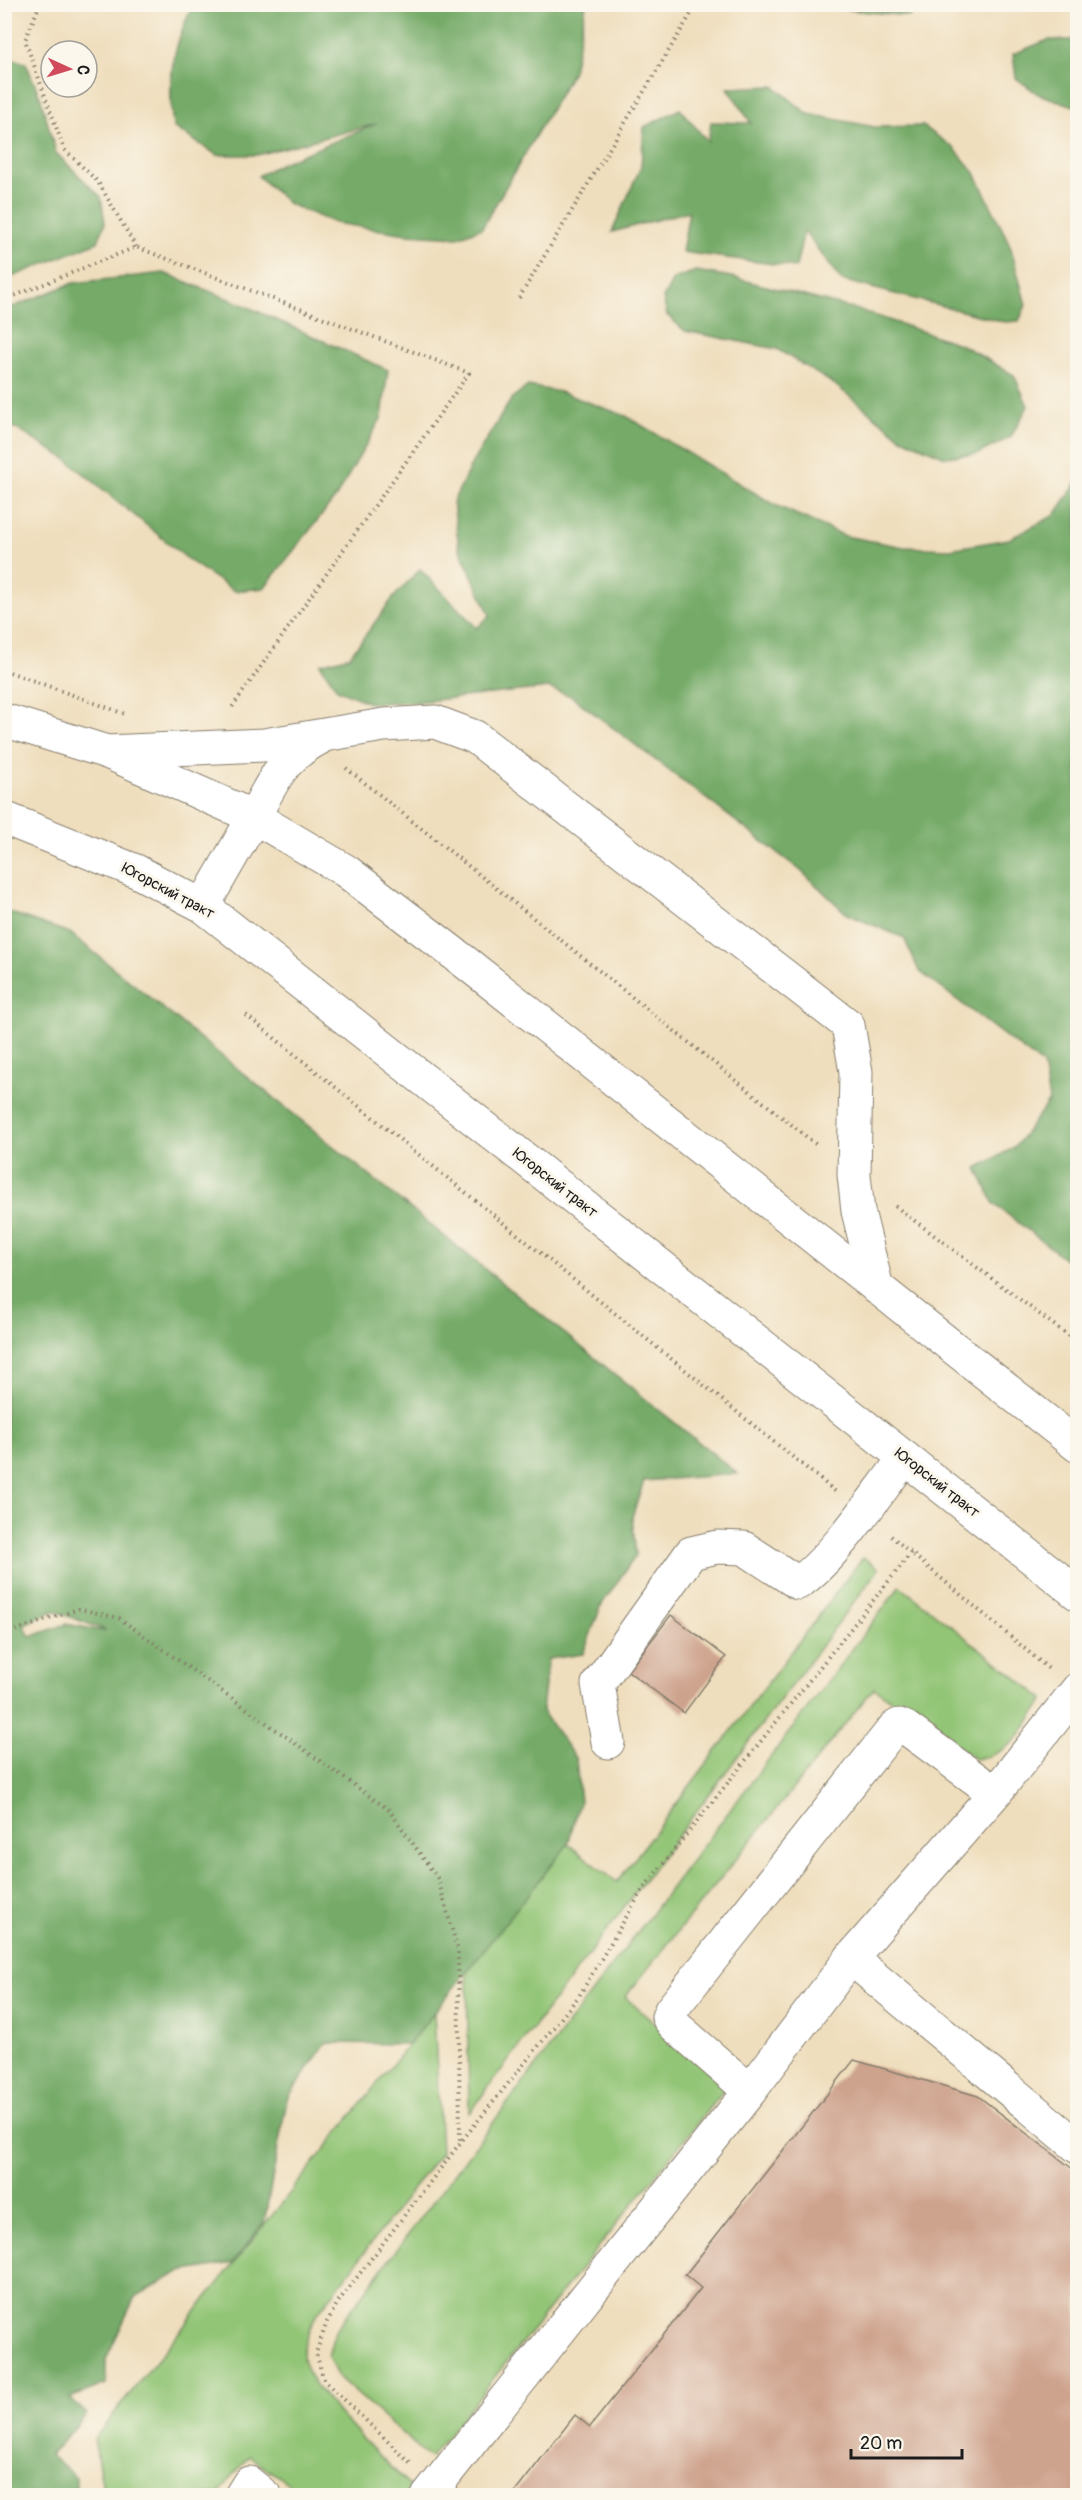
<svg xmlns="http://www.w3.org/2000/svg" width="1082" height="2500" font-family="Pangolin,sans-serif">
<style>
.green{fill:#92c576;stroke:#577049;stroke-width:1.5}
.forest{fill:#75aa67;stroke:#486342;stroke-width:1.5;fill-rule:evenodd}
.building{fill:#cea38d}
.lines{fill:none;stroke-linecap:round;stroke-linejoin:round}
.minor-casing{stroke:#867d6c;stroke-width:35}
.major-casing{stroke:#867d6c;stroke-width:35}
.path{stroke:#867d6c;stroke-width:4;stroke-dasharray:1.5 4.5;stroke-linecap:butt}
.minor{stroke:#fff;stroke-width:33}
.major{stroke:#fff;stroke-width:33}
.labels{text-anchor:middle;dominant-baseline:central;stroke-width:6;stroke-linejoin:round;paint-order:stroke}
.street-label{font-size:15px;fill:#1c1c1c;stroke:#fbf7ec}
</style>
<rect width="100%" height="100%" fill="#fbf7ec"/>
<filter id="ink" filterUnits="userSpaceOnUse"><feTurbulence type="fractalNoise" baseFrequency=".0167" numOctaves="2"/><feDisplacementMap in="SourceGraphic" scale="12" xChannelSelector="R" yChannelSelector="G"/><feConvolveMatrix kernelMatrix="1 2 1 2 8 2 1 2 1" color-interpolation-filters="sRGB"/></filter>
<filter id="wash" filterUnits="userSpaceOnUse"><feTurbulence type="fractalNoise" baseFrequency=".008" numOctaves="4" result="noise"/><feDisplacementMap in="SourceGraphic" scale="24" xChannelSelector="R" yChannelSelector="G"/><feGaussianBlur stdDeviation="1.35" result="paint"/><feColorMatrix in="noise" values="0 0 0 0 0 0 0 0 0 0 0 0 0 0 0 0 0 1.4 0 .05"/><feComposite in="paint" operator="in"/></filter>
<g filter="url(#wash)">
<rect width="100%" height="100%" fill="#efdebd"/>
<g class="green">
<polygon points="863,1557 879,1569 469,2113 467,1970 568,1844 617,1882"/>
<path d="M900 1586 1044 1699C1025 1728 1013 1755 975 1759L874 1688 625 1997 726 2087 430 2458 337 2376 328 2356 335 2331Z"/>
<path d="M434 2012 441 2152 315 2317C310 2329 300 2348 304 2362 312 2394 387 2462 413 2489L406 2495H304L249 2456 217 2495H104L94 2439Z"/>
</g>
<g class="forest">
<path d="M586 5 573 71 482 228 458 237 407 234 335 223 289 204 258 176 282 163 376 124 257 155H217L173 127C167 80 172 47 193 5Z"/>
<polygon points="833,5 926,5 909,16 841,9"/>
<polygon points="1048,40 1077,40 1077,107 1038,94 1016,78 1013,54"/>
<polygon points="5,57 26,63 41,99 56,153 101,197 105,223 98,242 5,280"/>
<polygon points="774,86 808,114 875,127 923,126 954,148 975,173 1010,245 1026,305 1019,321 1004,322 841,280 804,231 796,267 682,252 689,211 612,232 641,166 644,127 680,109 708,142 711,122 751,123 728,88"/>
<polygon points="696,271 731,277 862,311 962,345 1014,375 1028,406 1011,437 978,454 945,457 902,438 834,384 777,349 685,331 667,315 663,298 673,279"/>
<polygon points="164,273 239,303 388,370 382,417 336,497 264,588 234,591 190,561 66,459 5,422 5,310 73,283"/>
<polygon points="528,386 560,392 626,416 775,505 845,536 904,547 950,549 1009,539 1055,515 1077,482 1077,1268 994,1204 977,1168 1015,1147 1049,1101 1043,1065 919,971 904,938 847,914 800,870 571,696 548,688 416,702 369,703 337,689 320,664 350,656 393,598 420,569 477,628 490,615 459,548 453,502 473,461 512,398"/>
<path d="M5 911 70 933 738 1474 644 1481 632 1517 636 1555 602 1604 583 1654 548 1659 542 1711 576 1759 580 1802 568 1844 409 2044 326 2043 287 2099 264 2223 233 2263 180 2272 135 2297 106 2359V2384L70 2398 87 2414 50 2455 76 2477V2492L85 2495H5ZM54 1611 105 1630V1631L66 1624 30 1637 24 1624Z"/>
</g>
<g id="blocks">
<g class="building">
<polygon points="671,1615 726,1657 684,1713 628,1671"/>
<polygon points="854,2060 978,2096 1078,2173 1078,2496 512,2496 575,2415 590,2427 701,2288 685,2275"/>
</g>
</g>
</g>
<g filter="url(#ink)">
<use href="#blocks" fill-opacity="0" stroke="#867d6c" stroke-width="1.5"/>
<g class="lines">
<g class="minor-casing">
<g id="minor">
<polyline points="107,752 264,745 384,725 435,722 475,737 848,1025 856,1072 854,1175 858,1211 877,1288"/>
<path d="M254 817C272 782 282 758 318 739"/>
<path d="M608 1742 598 1684 691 1553 717 1547 744 1548 798 1583C831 1562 879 1491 905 1458"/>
<polyline points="851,1958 1078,2147"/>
<polyline points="750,2091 674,2025 668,2017 671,2010 894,1728 899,1725 906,1728 995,1793"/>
<polyline points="241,2496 249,2483 265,2496"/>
<polyline points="428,2496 750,2091 851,1958 995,1793 1078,1689"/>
</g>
</g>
<g class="major-casing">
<g id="major">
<polyline points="4,720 107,752 254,817 346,871 465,962 1078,1446"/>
<polyline points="4,818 136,871 203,906 1078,1594"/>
<polyline points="203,906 254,817"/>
</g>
</g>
<g class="path">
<polyline points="40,4 25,40 64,149 98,182 136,247"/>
<polyline points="519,298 697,4"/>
<polyline points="4,300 136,247 469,373 230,710"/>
<polyline points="4,670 125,714"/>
<polyline points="346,768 818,1146"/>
<polyline points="246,1015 836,1492"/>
<polyline points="895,1206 1078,1343"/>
<polyline points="891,1536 1050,1670"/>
<polyline points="4,1634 79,1609 119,1618 389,1810 438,1879 458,1951 460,2143"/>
<polyline points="410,2463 324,2380 316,2353 327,2322 338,2302 460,2143 579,1996 643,1889 911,1553"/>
</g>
<use href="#minor" class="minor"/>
<use href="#major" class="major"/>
</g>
</g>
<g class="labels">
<g class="street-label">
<text transform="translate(168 891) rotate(28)">Югорский тракт</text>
<text transform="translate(555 1183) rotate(38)">Югорский тракт</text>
<text transform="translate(937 1483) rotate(38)">Югорский тракт</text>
</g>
</g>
<rect width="1082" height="2500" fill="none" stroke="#fbf7ec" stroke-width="24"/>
<g transform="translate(69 69) rotate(94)"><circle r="28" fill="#fbf7ec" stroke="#a29f99" stroke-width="1.5"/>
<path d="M0-4.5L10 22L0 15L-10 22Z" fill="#d1495b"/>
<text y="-9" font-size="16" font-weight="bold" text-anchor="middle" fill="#1c1c1c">С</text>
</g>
<path d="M851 2449v9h111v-9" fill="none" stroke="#1c1c1c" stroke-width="3"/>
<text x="860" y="2449" font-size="18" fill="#1c1c1c" stroke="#fbf7ec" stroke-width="4.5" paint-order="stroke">20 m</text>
</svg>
